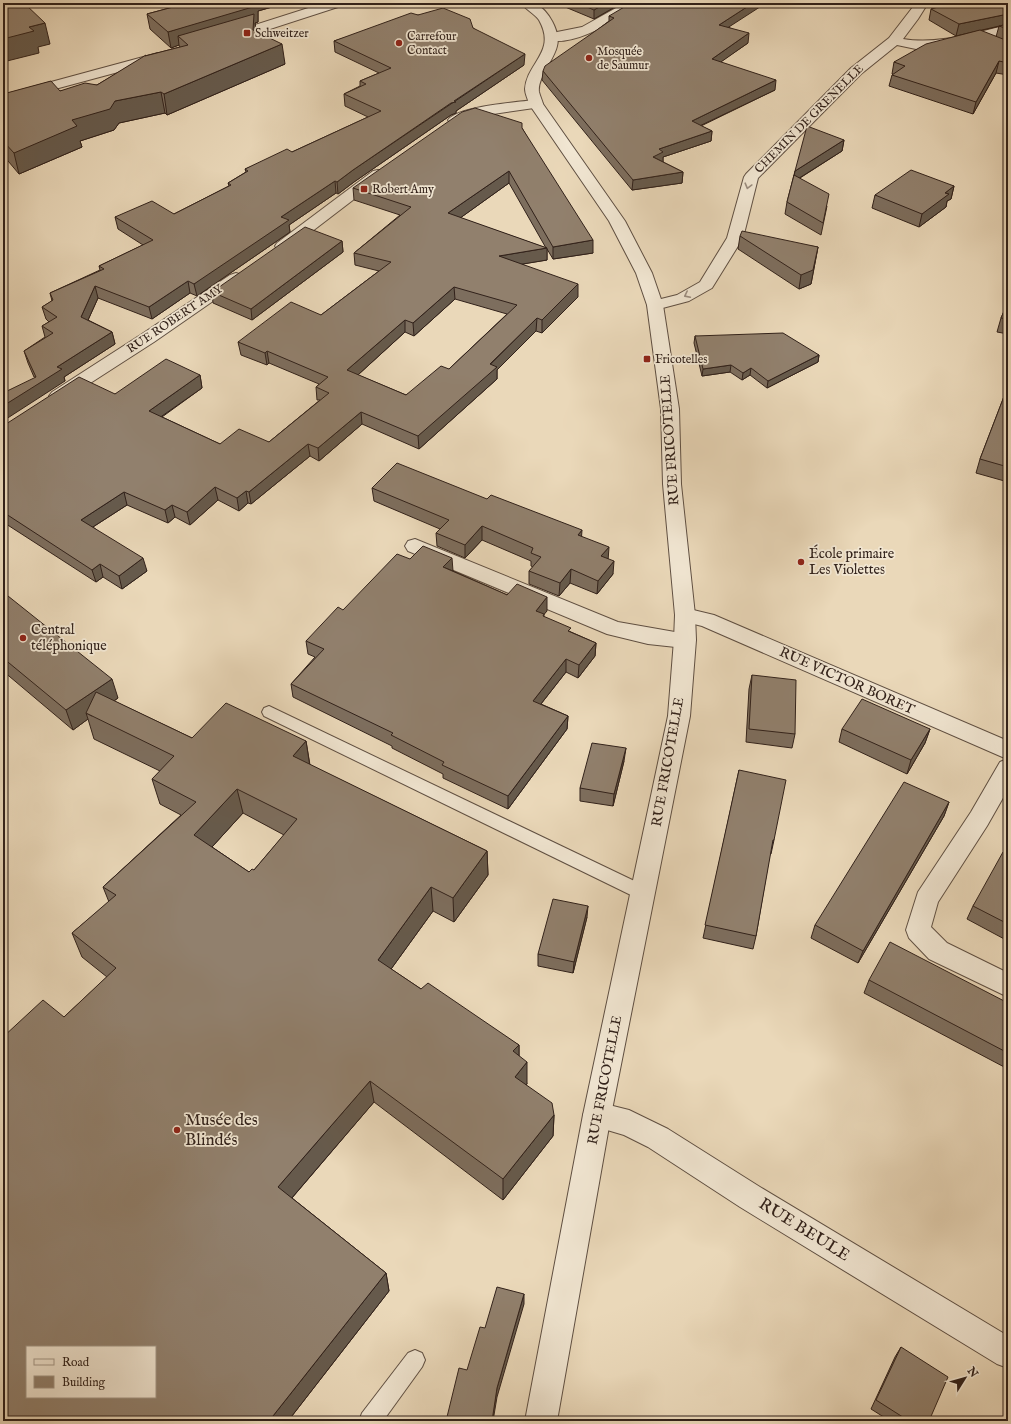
<svg xmlns="http://www.w3.org/2000/svg" width="1011" height="1424" font-family="'IM FELL English',serif">
<style>
.lines{fill:none;stroke-linecap:round;stroke-linejoin:round}
.service-casing{stroke:#5f4f42;stroke-width:2}
.minor-casing{stroke:#5f4f42;stroke-width:2}
.tertiary-casing{stroke:#5f4f42;stroke-width:2}
.service{fill:#f1e6d2;fill-rule:evenodd}
.minor{fill:#f1e6d2;fill-rule:evenodd}
.tertiary{fill:#f1e6d2;fill-rule:evenodd}
.wall{fill:#7d6e5e;stroke:#31211a;fill-rule:evenodd}
.shaded-wall{fill:#665a4c;stroke:#31211a}
.building{fill:#91806d;stroke:#31211a;fill-rule:evenodd}
.oneway{stroke:#9b8d7f}
.poi-dot{fill:#8f2418;stroke:#f1e6d2;stroke-width:1.5}
.labels{text-anchor:middle;dominant-baseline:central;stroke-width:3.5;stroke-linejoin:round;paint-order:stroke}
.far-poi-label{font-size:12px;fill:#31211a;stroke:#f1e6d2;text-anchor:start}
.far-street-label{font-size:12px;fill:#31211a;stroke:#f1e6d2}
.street-label{font-size:14px;fill:#31211a;stroke:#f1e6d2}
.poi-label{font-size:14px;fill:#31211a;stroke:#f1e6d2;text-anchor:start}
.near-poi-label{font-size:17px;fill:#31211a;stroke:#f1e6d2;text-anchor:start}
.near-street-label{font-size:17px;fill:#31211a;stroke:#f1e6d2}
</style>
<rect width="100%" height="100%" fill="#ead8b9"/>
<filter id="stains"><feTurbulence type="fractalNoise" baseFrequency=".005" numOctaves="4"/><feColorMatrix values="0 0 0 0 .2 0 0 0 0 .09 0 0 0 0 .02 0 0 0 .5 -.17"/></filter>
<radialGradient id="worn" r=".72"><stop offset=".6" stop-color="#630" stop-opacity="0"/><stop offset="1" stop-color="#630" stop-opacity=".3"/></radialGradient>
<g class="lines">
<g class="service-casing">
<g id="service">
<polygon points="269,706 649,888 651,893 649,898 643,900 637,898 264,716 262,712 264,708"/>
<polygon points="415,1350 422,1353 425,1360 422,1367 383,1421 359,1421 362,1413 408,1353"/>
</g>
</g>
<g class="minor-casing">
<g id="minor">
<polygon points="132,3 149,3 147,6 134,6"/>
<polygon points="324,3 343,3 341,6 233,41 223,41 222,38 223,35"/>
<path d="M625 3H640C637 8 630 11 625 14 605 26 573 46 547 40L546 37 547 34 582 27Z"/>
<path d="M916 3H928L918 19 903 39C938 45 973 33 1008 25V33L937 49H916L897 45 861 74 758 178 743 238 712 288 689 301 655 310 649 308 647 305 649 302 677 295 700 282 727 238 744 177 746 174 851 68 889 38Z"/>
<polygon points="158,53 163,54 165,57 163,60 3,103 3,95"/>
<path d="M536 100 541 101 543 104 541 107 473 117 460 123 455 124 450 123 448 120C458 106 518 102 536 100Z"/>
<polygon points="378,170 383,171 385,174 383,177 289,249 283,251 277,249 275,246 277,243 373,171"/>
<polygon points="236,273 242,275 244,278 242,281 154,342 64,400 58,401 52,400 49,396 52,392 142,334 230,275"/>
<polygon points="415,539 618,622 692,635 696,640 692,645 685,648 648,644 607,634 408,551 405,546 408,541"/>
<polygon points="685,608 714,615 1008,741 1008,789 987,826 938,902 931,927 947,943 1008,973 1008,997 929,959 909,938 906,930 918,892 971,812 1000,762 1007,759 702,626 678,620 675,615 678,610"/>
<polygon points="597,1102 629,1110 668,1129 760,1187 1008,1336 1008,1368 997,1364 740,1207 648,1147 624,1135 587,1124 583,1115 587,1106"/>
</g>
</g>
<g class="tertiary-casing">
<path id="tertiary" d="M521 3C525 3 532 2 536 4 548 10 561 32 557 46 554 60 537 78 539 92 540 96 542 100 543 104L625 221 652 273 663 305 679 409 681 484 695 615 696 640 690 716 611 1115 557 1421H525L583 1115 668 716 674 640 675 615 663 484 661 409 647 305 636 273 609 221 529 104C528 99 525 94 525 89 527 62 557 52 539 20 534 13 526 10 521 3Z"/>
</g>
<use href="#service" class="service"/>
<use href="#minor" class="minor"/>
<use href="#tertiary" class="tertiary"/>
</g>
<g class="wall">
<polygon points="188,3 286,3 258,11 258,22 255,23 256,32 285,64 167,115 165,113 119,123 114,130 80,141 82,147 19,174 3,155 3,94 60,91 97,85 146,56 180,47 179,45 171,48 150,29 147,14"/>
<polygon points="558,3 622,3 594,19 558,4"/>
<polygon points="1008,3 1008,75 996,73 973,114 889,86 892,75 893,74 892,74 894,62 996,37 999,26 1005,25 956,36 929,20 931,9"/>
<polygon points="418,15 473,28 524,65 456,111 456,113 451,115 354,182 338,194 336,193 289,225 290,232 197,296 190,293 152,319 98,298 88,320 112,332 115,344 64,377 65,381 34,377 28,363 24,351 45,337 42,326 49,322 46,319 42,307 52,301 50,293 100,270 99,266 143,245 118,229 115,217 174,214 229,186 228,183 246,172 245,169 292,152 368,117 345,106 344,94 360,86 360,81 379,73 335,52 334,41"/>
<polygon points="609,16 729,27 748,43 720,62 775,90 701,126 712,131 711,141 663,157 663,162 683,172 682,183 632,190 542,80 543,71 609,21"/>
<path d="M522 128 593 253 553 259 547 249V260L522 264 578 297 542 333 536 331 497 370V379L419 449 362 424 319 461 310 456 251 504 248 503 239 511 218 500 190 525 175 517 168 523 127 505 93 527 147 571 122 589 103 577 96 582 3 522V425L115 394 200 375 202 388 162 417 220 444 269 442 320 400H317L316 387 319 384 269 363 267 365 241 355 238 342 321 315 379 271 355 265 354 253 400 215 354 200 353 188ZM509 183 546 248 460 218ZM455 299 507 314 449 369 406 395 358 375 405 332 414 336Z"/>
<polygon points="844,140 842,151 800,178 827,206 821,235 785,214 787,202 795,171"/>
<polygon points="954,186 951,199 947,201 946,207 919,227 872,208 875,195"/>
<polygon points="740,236 818,247 811,284 799,289 738,249"/>
<polygon points="342,241 343,252 252,320 213,303 212,292"/>
<polygon points="1008,302 1008,334 997,332 1001,318"/>
<polygon points="695,336 819,355 818,362 767,388 750,375 742,380 730,372 702,376 694,343"/>
<polygon points="1008,386 1008,482 976,473 980,459"/>
<polygon points="372,488 582,537 608,559 613,574 597,594 570,583 559,596 529,584 529,571 533,567 531,566 531,561 482,540 465,558 437,546 436,533 440,529 374,501"/>
<polygon points="453,571 505,594 547,611 544,614 544,617 571,632 596,643 595,656 578,678 566,672 541,704 568,716 567,729 508,809 443,778 443,774 392,748 392,746 293,697 291,684 315,657 308,654 306,641 343,610"/>
<path d="M3 592 118 698 114 701 192 738 306 741 310 765 487 851 488 875 454 922 433 911 391 969 421 989 519 1045V1056L527 1084 526 1085 554 1115 553 1136 503 1200 374 1102 292 1198 386 1273 389 1291 288 1421H3L64 1017 107 977 82 957 72 933 109 902 103 887 181 815 160 804 152 779 160 771 94 739 88 719 73 730 3 671ZM243 813 284 835 254 870 249 872 212 847Z"/>
<polygon points="752,675 795,734 792,748 746,742 749,689"/>
<polygon points="842,729 930,729 925,743 907,774 839,742"/>
<polygon points="624,761 613,806 580,801 580,788"/>
<polygon points="739,770 774,840 771,854 770,853 756,936 753,949 703,938"/>
<polygon points="949,802 944,816 858,963 811,938 815,925"/>
<polygon points="1008,854 1008,941 967,919 973,906"/>
<polygon points="587,917 573,973 538,966 538,954"/>
<polygon points="869,980 1008,1003 1008,1069 864,993"/>
<polygon points="901,1347 929,1421 890,1421 871,1409 895,1357"/>
</g>
<g class="shaded-wall">
<polygon points="12,3 36,3 14,9"/>
<polygon points="256,3 286,3 258,11 258,22 255,23 257,35 178,36 179,45 171,48 168,32"/>
<polygon points="606,3 622,3 594,19 594,10"/>
<polygon points="753,3 766,3 718,34 719,25"/>
<polygon points="1008,14 1008,24 956,36 959,24"/>
<polygon points="45,23 50,44 38,47 39,53 3,62 3,39 29,27"/>
<polygon points="749,33 748,43 711,69 712,59"/>
<polygon points="282,44 285,64 167,115 164,94"/>
<polygon points="525,54 524,65 456,111 456,113 451,115 354,182 338,194 337,182 353,170"/>
<polygon points="999,61 996,73 973,114 976,102"/>
<polygon points="776,80 775,90 691,130 692,121"/>
<polygon points="161,92 165,113 119,123 114,130 80,141 82,147 19,174 14,153 72,120 115,101"/>
<polygon points="712,131 711,141 663,157 663,162 653,157 659,149"/>
<polygon points="844,140 842,151 793,182 795,171"/>
<polygon points="509,171 509,183 449,226 448,213"/>
<polygon points="683,172 682,183 632,190 633,180"/>
<polygon points="335,181 336,193 289,225 290,232 197,296 194,284 281,217"/>
<polygon points="954,186 951,199 947,201 946,207 919,227 922,214 945,193"/>
<polygon points="593,240 593,253 553,259 553,247"/>
<polygon points="342,241 343,252 252,320 251,309"/>
<polygon points="818,247 811,284 799,289 801,275"/>
<polygon points="547,248 547,260 499,268 499,256"/>
<polygon points="188,281 190,293 152,319 149,307"/>
<polygon points="578,284 578,297 542,333 542,320"/>
<polygon points="95,286 98,298 84,329 81,317"/>
<polygon points="454,287 455,299 414,336 413,323"/>
<polygon points="537,318 536,331 497,370 497,379 419,449 418,436"/>
<polygon points="405,320 405,332 349,383 347,370"/>
<polygon points="112,332 115,344 64,377 65,381 3,421 3,406 57,367"/>
<polygon points="267,351 269,363 267,365 265,353"/>
<polygon points="819,355 818,362 767,388 768,381"/>
<polygon points="731,365 730,372 702,376 703,369"/>
<polygon points="751,368 750,375 742,380 743,373"/>
<polygon points="200,375 202,388 152,423 149,411"/>
<polygon points="361,412 362,424 319,461 318,448"/>
<polygon points="308,444 310,456 251,504 249,492"/>
<polygon points="215,487 218,500 190,525 187,512"/>
<polygon points="246,491 248,503 239,511 237,498"/>
<polygon points="124,492 127,505 85,532 81,520"/>
<polygon points="172,505 175,517 168,523 165,510"/>
<polygon points="482,526 482,540 465,558 465,545"/>
<polygon points="582,530 581,544 578,535"/>
<polygon points="609,547 608,561 601,556"/>
<polygon points="143,558 147,571 122,589 119,576"/>
<polygon points="452,558 453,571 443,567"/>
<polygon points="614,561 613,574 597,594 598,581"/>
<polygon points="100,564 103,577 96,582 92,570"/>
<polygon points="571,569 570,583 559,596 560,583"/>
<polygon points="547,597 547,611 535,625 536,611"/>
<polygon points="596,643 595,656 578,678 579,665"/>
<polygon points="566,659 566,672 533,714 533,701"/>
<polygon points="112,679 118,698 92,716 86,713 88,719 73,730 66,710"/>
<polygon points="568,716 567,729 508,809 508,796"/>
<polygon points="930,729 925,743 907,774 911,760"/>
<polygon points="306,741 310,767 293,756"/>
<polygon points="626,748 624,761 613,806 614,794"/>
<polygon points="237,789 243,813 201,859 194,835"/>
<polygon points="949,802 944,816 858,963 863,951"/>
<polygon points="487,851 488,875 454,922 453,898"/>
<polygon points="431,887 433,911 381,983 378,960"/>
<polygon points="588,906 587,917 573,973 574,962"/>
<polygon points="519,1045 519,1067 513,1051"/>
<polygon points="527,1062 527,1084 515,1098 515,1077"/>
<polygon points="370,1081 374,1102 284,1207 278,1187"/>
<polygon points="554,1115 553,1136 503,1200 503,1179"/>
<polygon points="386,1273 389,1291 288,1421 269,1421"/>
<polygon points="524,1294 524,1304 497,1397 493,1421 492,1421 497,1388"/>
</g>
<g class="building">
<polygon points="3,3 24,3 45,23 29,27 34,31 3,39"/>
<polygon points="188,3 256,3 256,6 168,32 147,14"/>
<polygon points="578,3 606,3 594,10"/>
<polygon points="631,3 753,3 719,25 749,33 712,59 776,80 692,121 712,131 659,149 663,152 653,157 683,172 633,180 543,71 545,66 614,18 609,16"/>
<polygon points="953,3 1008,3 1008,14 959,24 931,9"/>
<polygon points="443,8 470,19 473,28 525,54 454,101 456,102 451,103 353,170 337,182 335,181 281,217 289,220 194,284 188,281 149,307 95,286 81,317 112,332 57,367 62,369 3,406 3,393 36,377 24,351 53,333 42,326 57,317 42,307 53,300 50,293 104,269 99,266 153,240 115,217 152,201 174,214 231,185 228,183 248,171 245,169 287,149 292,152 381,111 344,94 366,84 360,81 391,68 334,41 411,13 418,15"/>
<polygon points="254,14 253,30 282,44 164,94 161,92 115,101 110,109 72,120 77,126 14,153 3,141 3,94 51,81 60,91 85,83 97,85 146,55 145,56 188,45 178,36"/>
<polygon points="1008,24 1008,29 999,26"/>
<polygon points="980,30 1008,41 1008,63 999,61 976,102 892,75 905,66 894,62 926,44"/>
<path d="M475 108 522 123V128L593 240 553 247 509 171 448 213 547 248 499 256 578 284 542 320 537 318 490 364 497 367 418 436 361 412 318 448 308 444 249 492 246 491 237 498 215 487 187 512 172 505 165 510 124 492 81 520 143 558 119 576 100 564 92 570 3 512V425L6 424 79 377 115 394 166 359 200 375 149 411 220 444 239 429 269 442 329 393 316 387 328 377 267 351 265 353 238 342 291 302 321 315 391 262 354 253 411 207 353 188 462 112ZM454 287 517 305 449 369 441 366 406 395 347 370 405 320 413 323Z"/>
<polygon points="807,126 844,140 795,171"/>
<polygon points="911,170 954,186 945,193 949,194 922,214 875,195"/>
<polygon points="794,175 829,194 823,223 787,202"/>
<polygon points="305,227 342,241 251,309 212,292"/>
<polygon points="742,231 818,247 813,270 801,275 740,236"/>
<polygon points="1008,302 1008,319 1001,318"/>
<polygon points="783,333 819,355 768,381 751,368 743,373 731,365 703,369 695,336"/>
<polygon points="1008,386 1008,467 980,459"/>
<polygon points="397,463 487,499 491,495 582,530 578,535 609,547 601,556 614,561 598,581 571,569 560,583 529,571 541,557 531,553 533,548 482,526 465,545 436,533 449,520 372,488"/>
<polygon points="423,546 452,558 443,567 505,594 507,595 517,584 547,597 536,611 544,614 543,616 571,628 568,631 596,643 579,665 566,659 533,701 568,716 508,796 442,765 444,762 391,735 393,733 291,684 324,649 306,641 338,607 343,610 397,554 410,559"/>
<polygon points="3,592 112,679 66,710 3,658"/>
<polygon points="752,675 796,680 795,734 749,729"/>
<path d="M96 692 192 738 226 703 306 741 293 756 487 851 453 898 431 887 378 960 421 989 428 983 519 1045 513 1051 527 1062 515 1077 552 1103 554 1115 503 1179 370 1081 278 1187 386 1273 269 1421H3V1037L43 1000 64 1017 116 968 72 933 116 895 103 887 196 802 152 779 174 756 86 713ZM237 789 297 819 254 870 252 869 249 872 194 835ZM27 1347H155V1397H27Z"/>
<polygon points="862,699 930,729 911,760 842,729"/>
<polygon points="592,743 626,748 614,794 580,788"/>
<polygon points="739,770 786,780 774,840 773,840 756,936 705,925"/>
<polygon points="904,782 949,802 863,951 815,925"/>
<polygon points="1003,852 1008,854 1008,924 973,906"/>
<polygon points="553,899 588,906 574,962 538,954"/>
<polygon points="890,942 1008,1003 1008,1053 869,980"/>
<polygon points="497,1287 524,1294 497,1388 492,1421 446,1421 459,1368 467,1370 480,1327 485,1328"/>
<polygon points="901,1347 948,1377 929,1421 909,1421 876,1400"/>
</g>
<defs><path id="oneway-chevron" d="M-2-3.5L2.5 0L-2 3.5" fill="none" stroke-width="1.6" stroke-linecap="round" stroke-linejoin="round"/></defs>
<g class="oneway">
<use href="#oneway-chevron" transform="translate(748 186) rotate(105)"/>
<use href="#oneway-chevron" transform="translate(687 295) rotate(153)"/>
</g>
<g class="poi-dot">
<rect x="243" y="29" width="8" height="8" rx="2"/>
<circle cx="399" cy="43" r="4"/>
<circle cx="589" cy="58" r="4"/>
<rect x="360" y="185" width="8" height="8" rx="2"/>
<rect x="643" y="355" width="8" height="8" rx="2"/>
<circle cx="801" cy="562" r="4"/>
<circle cx="23" cy="638" r="4"/>
<circle cx="177" cy="1130" r="4"/>
</g>
<g class="labels">
<g class="far-poi-label">
<text x="255" y="33">Schweitzer</text>
<text x="407" y="36">Carrefour<tspan x="407" dy="14">Contact</tspan></text>
<text x="597" y="51">Mosquée<tspan x="597" dy="14">de Saumur</tspan></text>
<text x="372" y="189">Robert Amy</text>
<text x="655" y="359">Fricotelles</text>
</g>
<g class="far-street-label">
<text transform="translate(809 119) rotate(-45)">CHEMIN DE GRENELLE</text>
<text transform="translate(175 319) rotate(-34)">RUE ROBERT AMY</text>
</g>
<g class="street-label">
<text transform="translate(670 440) rotate(-94)">RUE FRICOTELLE</text>
<text transform="translate(847 681) rotate(24)">RUE VICTOR BORET</text>
<text transform="translate(668 762) rotate(-80)">RUE FRICOTELLE</text>
<text transform="translate(605 1080) rotate(-79)">RUE FRICOTELLE</text>
</g>
<g class="poi-label">
<text x="809" y="554">École primaire<tspan x="809" dy="16">Les Violettes</tspan></text>
<text x="31" y="630">Central<tspan x="31" dy="16">téléphonique</tspan></text>
</g>
<g class="near-poi-label">
<text x="185" y="1120">Musée des<tspan x="185" dy="20">Blindés</tspan></text>
</g>
<g class="near-street-label">
<text transform="translate(804 1230) rotate(32)">RUE BEULE</text>
</g>
</g>
<rect width="1011" height="1424" fill="none" stroke="#ead8b9" stroke-width="16"/>
<rect x="4" y="4" width="1003" height="1416" fill="none" stroke="#31211a" stroke-width="2"/>
<rect x="8" y="8" width="995" height="1408" fill="none" stroke="#31211a"/>
<rect x="26" y="1346" width="130" height="52" fill="#f1e6d2" stroke="#a49788"/>
<rect x="34" y="1359" width="20" height="6" fill="#f1e6d2" stroke="#a49788"/>
<text x="62" y="1366" font-size="12" fill="#31211a">Road</text>
<rect x="34" y="1376" width="20" height="12" fill="#91806d" stroke="#a49788"/>
<text x="62" y="1386" font-size="12" fill="#31211a">Building</text>
<g transform="translate(965 1378) rotate(53)" stroke="#f1e6d2" stroke-width="3" paint-order="stroke">
<path d="M0-3L7 15L0 10L-7 15Z" fill="#31211a"/>
<text y="-6" font-size="11" font-weight="bold" text-anchor="middle" fill="#31211a">N</text>
</g>
<rect width="100%" height="100%" filter="url(#stains)"/>
<rect width="100%" height="100%" fill="url(#worn)"/>
</svg>
